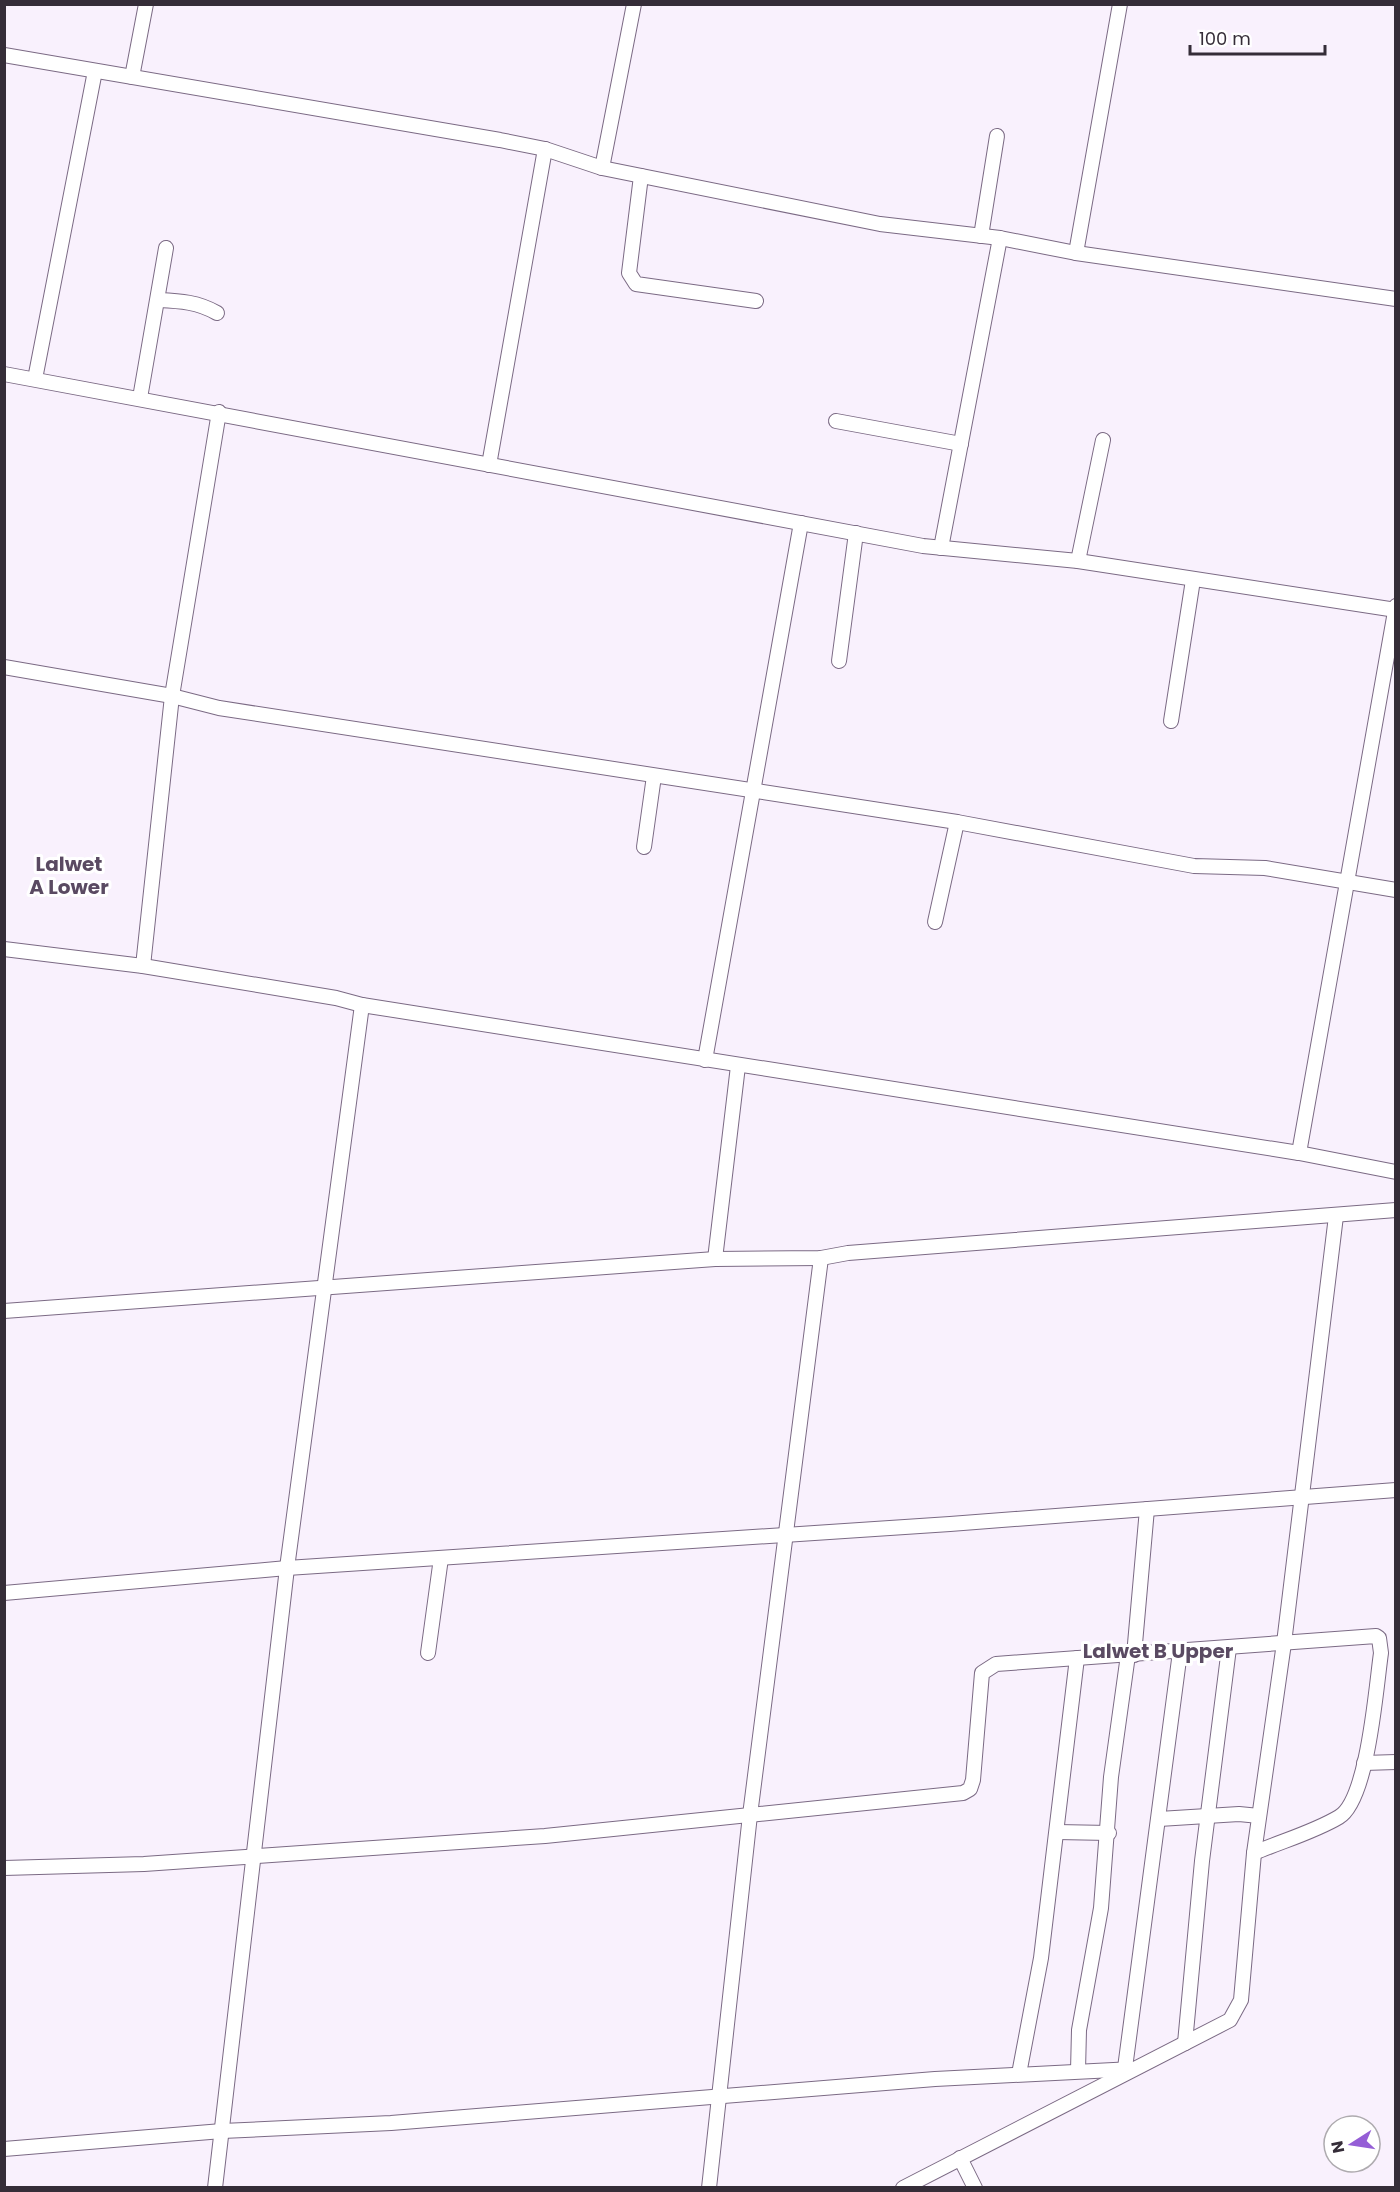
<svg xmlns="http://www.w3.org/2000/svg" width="1400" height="2192" font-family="Poppins,sans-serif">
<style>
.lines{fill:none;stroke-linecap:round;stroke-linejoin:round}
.minor-casing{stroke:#7b6a84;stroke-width:16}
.minor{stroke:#fff;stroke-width:14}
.labels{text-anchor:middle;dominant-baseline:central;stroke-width:6;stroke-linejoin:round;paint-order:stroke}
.quarter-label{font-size:20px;font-weight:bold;fill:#5a4a62;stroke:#fff}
</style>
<rect width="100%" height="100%" fill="#f9f1fd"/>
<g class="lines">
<g class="minor-casing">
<g id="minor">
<polyline points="4,55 500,140 545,149 602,168 880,224 1000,238 1076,253 1396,299"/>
<polyline points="132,77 146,4"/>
<polyline points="602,168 634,4"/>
<polyline points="641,176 629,273 636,284 756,301"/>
<polyline points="981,236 997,136"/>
<polyline points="1076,253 1120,4"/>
<path d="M159 300C180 301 198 302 217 313"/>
<polyline points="4,374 923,546 1078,561 1396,610"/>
<polyline points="35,379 95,71"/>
<polyline points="140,398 166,248"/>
<polyline points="836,421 961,444"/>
<polyline points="489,465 545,149"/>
<polyline points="941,548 1000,238"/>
<polyline points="1078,561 1103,440"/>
<polyline points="839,661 856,533"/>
<polyline points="4,667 172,696 219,708 957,822 1194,866 1265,868 1396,890"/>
<polyline points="1171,721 1193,580"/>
<polyline points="644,847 654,776"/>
<polyline points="935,922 957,822"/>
<polyline points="4,949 143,966 336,998 362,1005 1299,1153 1396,1172"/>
<polyline points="143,966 172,696 219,412"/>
<polyline points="705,1060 801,523"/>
<polyline points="1299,1153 1396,606"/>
<polyline points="715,1259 738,1066"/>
<polyline points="4,1311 715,1259 821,1258 848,1253 1396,1210"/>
<polyline points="4,1593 287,1568 950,1524 1396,1490"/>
<polyline points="428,1653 441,1558"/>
<polyline points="1134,1655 1147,1509"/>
<polyline points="1364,1763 1396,1762"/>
<polyline points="1159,1819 1239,1814 1259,1816"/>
<polyline points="1057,1832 1109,1833"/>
<path d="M4 1868 144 1864 545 1836 963 1793 970 1789 973 1780 982 1673 996 1664 1376 1636 1379 1638 1381 1653C1376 1687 1368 1800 1339 1817 1314 1832 1282 1841 1254 1853"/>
<polyline points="1185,2043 1202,1861 1229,1648"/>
<polyline points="1125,2068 1180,1652"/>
<polyline points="1078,2071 1079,2030 1101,1908 1111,1777 1128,1655"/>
<polyline points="1019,2074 1041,1958 1077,1658"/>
<polyline points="4,2149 222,2131 391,2123 935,2079 1133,2069"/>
<polyline points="960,2158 975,2188"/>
<polyline points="215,2188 287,1568 362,1005"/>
<polyline points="709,2188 750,1815 821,1258"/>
<polyline points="903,2188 1230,2020 1241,2000 1254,1853 1284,1643 1336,1216"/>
</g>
</g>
<use href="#minor" class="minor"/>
</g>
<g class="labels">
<g class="quarter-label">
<text x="69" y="864">Lalwet<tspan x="69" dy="23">A Lower</tspan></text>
<text x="1158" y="1651">Lalwet B Upper</text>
</g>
</g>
<rect width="1400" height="2192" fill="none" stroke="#352d38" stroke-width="12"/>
<g transform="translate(1352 2144) rotate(258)"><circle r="28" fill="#ffffff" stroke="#aeabaf" stroke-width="1.5"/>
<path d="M0-4.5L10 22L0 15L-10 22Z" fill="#955ed6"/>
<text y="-9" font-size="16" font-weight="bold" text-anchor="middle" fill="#352d38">N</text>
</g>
<path d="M1190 45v9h135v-9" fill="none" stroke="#352d38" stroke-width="3"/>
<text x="1199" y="45" font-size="18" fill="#352d38" stroke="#ffffff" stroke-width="4.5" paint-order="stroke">100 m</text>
</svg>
